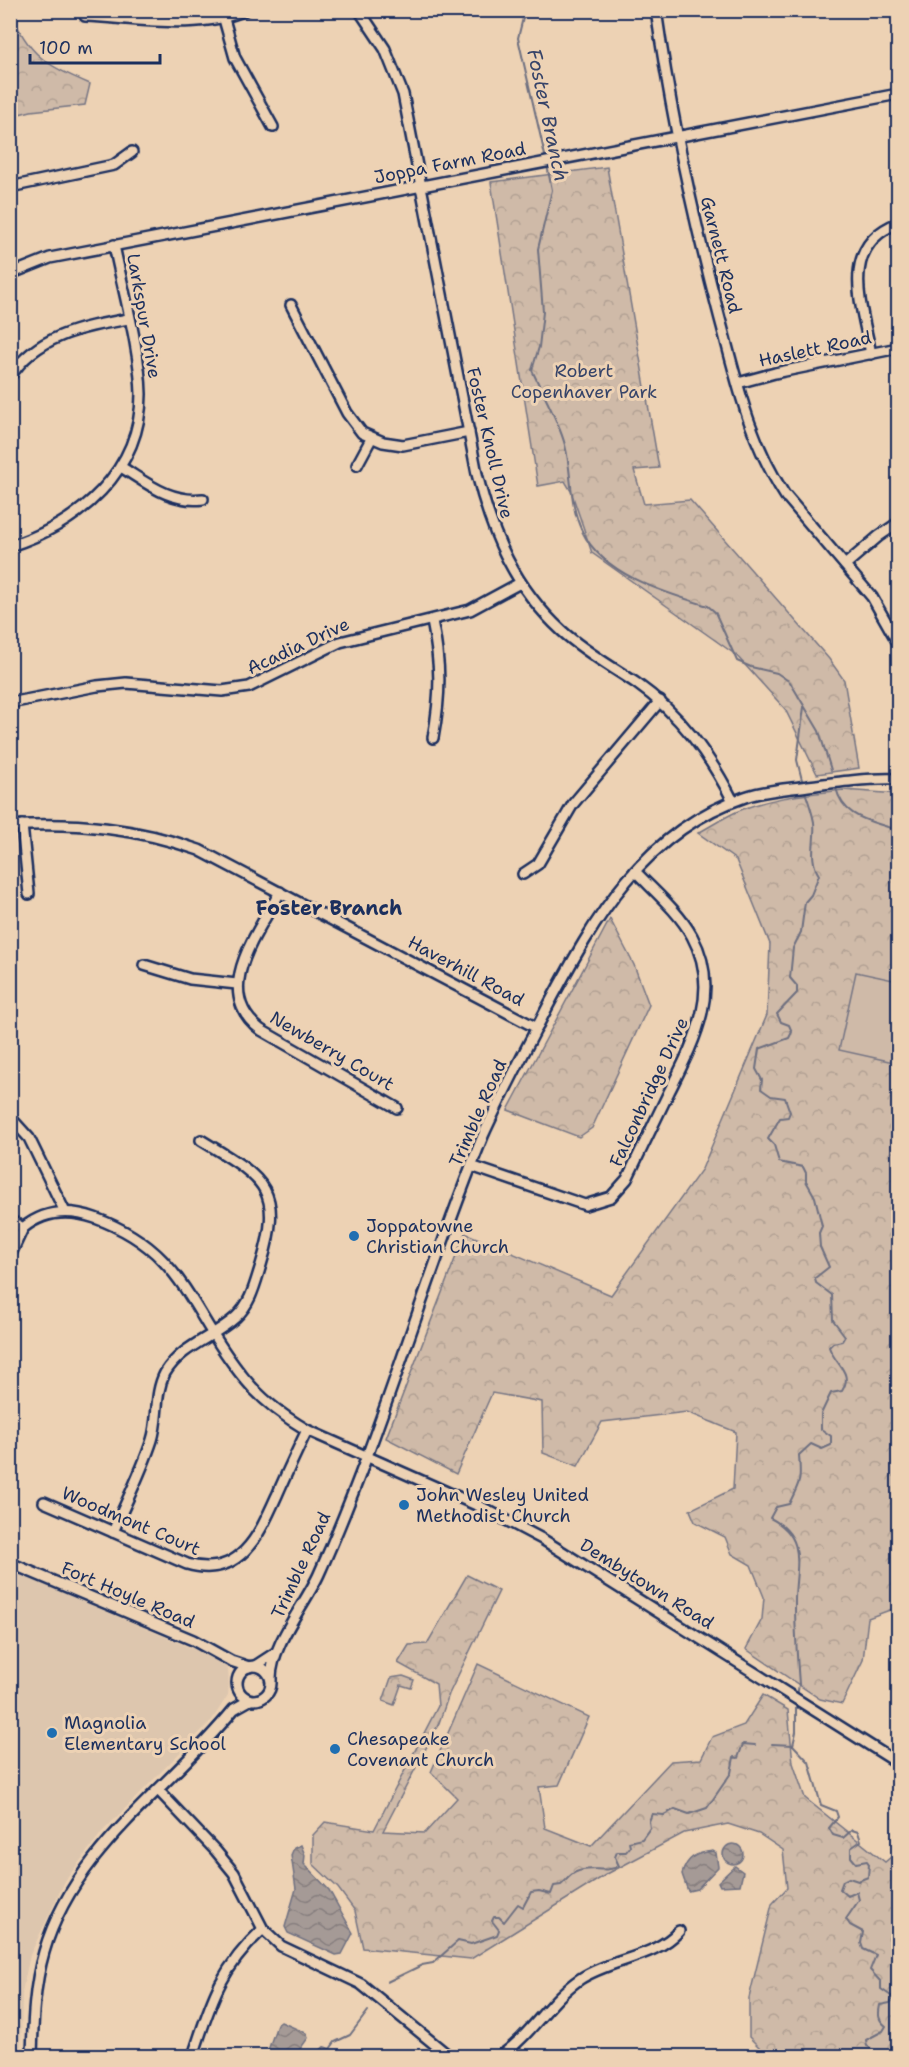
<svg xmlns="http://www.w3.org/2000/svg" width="909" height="2067" font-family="'Shantell Sans',sans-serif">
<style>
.built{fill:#ddc6ae}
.forest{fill:url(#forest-crowns);stroke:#757483;stroke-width:1.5}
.pitch{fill:#cfbaa8;stroke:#757483;stroke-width:1.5}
.water{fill:url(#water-waves);stroke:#6e6f80;stroke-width:1.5}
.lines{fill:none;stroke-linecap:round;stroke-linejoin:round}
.stream{stroke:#6e6f80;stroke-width:2}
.minor-casing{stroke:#1b2f5e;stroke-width:14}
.minor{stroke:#edd2b4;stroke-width:9}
.poi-dot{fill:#1f6fb2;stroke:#edd2b4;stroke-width:2}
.labels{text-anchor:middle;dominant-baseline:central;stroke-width:6;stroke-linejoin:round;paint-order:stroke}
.street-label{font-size:18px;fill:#1b2f5e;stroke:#edd2b4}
.park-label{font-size:18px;fill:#364469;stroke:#edd2b4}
.poi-label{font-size:18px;fill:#1b2f5e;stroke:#edd2b4;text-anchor:start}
.water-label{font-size:20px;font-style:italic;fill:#374469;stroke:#edd2b4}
.neighbourhood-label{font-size:20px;font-weight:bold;fill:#1b2f5e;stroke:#edd2b4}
</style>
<defs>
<pattern id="forest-crowns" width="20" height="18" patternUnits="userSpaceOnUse" patternTransform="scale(1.5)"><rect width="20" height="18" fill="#cfbaa8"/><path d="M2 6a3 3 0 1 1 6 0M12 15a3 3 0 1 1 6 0" fill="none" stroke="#b1a093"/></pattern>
<pattern id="water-waves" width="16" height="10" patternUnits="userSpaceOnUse" patternTransform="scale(1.5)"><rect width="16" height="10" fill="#a59a96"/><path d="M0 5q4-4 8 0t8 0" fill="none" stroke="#867e7e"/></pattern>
</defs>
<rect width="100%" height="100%" fill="#edd2b4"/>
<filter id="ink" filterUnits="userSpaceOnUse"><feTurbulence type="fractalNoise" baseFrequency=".0167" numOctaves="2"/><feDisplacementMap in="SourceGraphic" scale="12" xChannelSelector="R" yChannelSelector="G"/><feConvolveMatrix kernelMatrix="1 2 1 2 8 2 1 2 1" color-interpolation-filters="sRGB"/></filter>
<g filter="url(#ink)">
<polygon class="built" points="10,1570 221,1661 228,1669 229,1684 228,1695 212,1720 102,1832 65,1881 30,1955 22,1992 21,2047 10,2044"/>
<g class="forest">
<path d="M11 11C27 55 48 66 90 84L85 105 31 111 11 116Z"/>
<polygon points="607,167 659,468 634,470 644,504 690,500 829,659 844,680 859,768 817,774 785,709 736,655 592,553 571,491 565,481 538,486 491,182"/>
<path d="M843 790 898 794V828L894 825 895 845 898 846V1607L868 1618 863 1660 842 1704 820 1699 746 1649 762 1619 764 1597 751 1565 732 1554 725 1537 695 1522 690 1510 733 1489 736 1432 687 1412 602 1422 578 1466 543 1453 542 1402 492 1393 456 1474 386 1438 465 1233 611 1295 702 1169 767 1015 770 944 736 860 698 833C711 826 723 818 736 812 769 797 808 794 843 790Z"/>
<polygon points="610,919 634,965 649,1005 592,1128 579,1137 508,1110"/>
<polygon points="467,1575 499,1591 449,1694 439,1723 383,1831 425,1833 457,1798 431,1772 478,1664 589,1717 559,1785 539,1787 545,1828 591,1846 671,1761 701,1759 712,1737 744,1725 763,1695 788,1710 793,1763 805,1798 885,1862 898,1851 898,2056 768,2056 749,2037 749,1998 772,1904 787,1888 783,1850 759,1834 728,1824 684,1833 607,1874 471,1959 363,1948 355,1911 338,1888 313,1864 313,1835 325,1822 374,1830 438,1706 436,1684 398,1663 409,1645 427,1644"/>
<polygon points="403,1676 414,1680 411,1688 401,1685 394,1705 383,1701 391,1678"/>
</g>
<polygon class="pitch" points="856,972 898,981 898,1063 839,1050"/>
<g class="water">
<circle cx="733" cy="1854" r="10"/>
<polygon points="301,1845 305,1855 304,1864 329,1890 353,1933 342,1954 336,1955 288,1933 285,1927 296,1889 291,1855 294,1848"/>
<path d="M713 1851 716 1853 718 1867 697 1889 688 1891 682 1874C687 1857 696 1853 713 1851Z"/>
<polygon points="735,1866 743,1872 740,1885 720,1886 718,1882"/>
<polygon points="281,2022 306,2033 308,2038 295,2056 266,2056 277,2025"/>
</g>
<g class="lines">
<g class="stream">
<polyline points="525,10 518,38 546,160"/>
<path d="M547 165 552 190 538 249 543 312 539 347 532 370C543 395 558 419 565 445 572 472 569 505 582 531 603 575 665 593 708 606L715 612 737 661 751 667 777 673 790 682 819 731 831 770"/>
<polyline points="803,784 797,760 804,707"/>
<path d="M836 788C844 820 872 820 898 831"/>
<path d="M797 1697 799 1684C797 1657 795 1631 795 1604 794 1570 810 1538 770 1518L776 1507 789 1504C801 1480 801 1481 799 1455L811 1444 822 1449 831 1445V1436L821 1429V1414L831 1393 842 1391C854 1372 835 1365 829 1347L833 1343 842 1341 845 1336 833 1320 832 1295 816 1283 815 1278 829 1267 820 1247 819 1233 822 1226 815 1197 806 1181V1173L803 1167 779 1162 774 1145 768 1139 780 1118 788 1117 790 1112 785 1098 771 1096 761 1089 762 1080 756 1069 759 1049 789 1038 792 1032 789 1025 781 1022 777 1014 797 993V986L790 978 793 948 801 932 805 902 811 895 819 875C808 858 816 841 814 822 812 811 808 800 804 789"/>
<path d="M796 1702V1732L793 1745 809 1762 821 1805 836 1811 838 1817 829 1828 833 1835 843 1838 852 1830 858 1832 861 1841 851 1848V1857L856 1863 867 1861 869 1864 868 1877 858 1881 849 1878 843 1881 840 1889 848 1896 857 1892 859 1900 846 1919 850 1925 863 1932 861 1943 863 1949 876 1955 870 1970 881 1982V1989L894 1998 890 2003 880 2005C878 2015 878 2020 886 2026L883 2031 866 2040 867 2046 884 2056"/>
<polyline points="772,1744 793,1745"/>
<path d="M387 1982 422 1965 433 1963 458 1941 471 1944 497 1935 499 1930 492 1921 494 1917H499L504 1922 518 1904 523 1907 531 1892 539 1891 551 1894 554 1886 561 1885C566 1881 570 1874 576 1872 590 1865 606 1874 619 1866L615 1857 617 1852H626L630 1847 629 1842 642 1839 650 1828 649 1821 652 1814 664 1815 675 1809 689 1814 707 1808 731 1773 734 1757 738 1758 743 1744 755 1745"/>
<polyline points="315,2056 324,2047 330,2049 335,2042 350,2035 368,2011"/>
</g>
<g class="minor-casing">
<g id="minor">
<path d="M359 10 385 49 403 94 477 474C492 535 515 588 562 631 585 652 611 666 636 683 680 714 709 754 733 801"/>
<path d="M656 10C671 115 693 217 720 319 738 385 748 438 786 497"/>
<path d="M85 16C133 18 201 31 245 10"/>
<polyline points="224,19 235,58 273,127"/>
<polyline points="10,187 114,165 132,152"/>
<polyline points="10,274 50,258 898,94"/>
<polyline points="291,305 347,413 362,433 383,442 403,445 469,432"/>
<path d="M871 354C862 306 838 246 898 223"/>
<path d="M10 377C36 335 84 327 128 319"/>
<polyline points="738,383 775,373 898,348"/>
<polyline points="357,465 371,439"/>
<path d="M121 467C147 483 170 503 203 499"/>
<polyline points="786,496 872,597 898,643"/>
<path d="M10 546C79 524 141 471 141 394 140 349 123 291 114 245"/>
<polyline points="845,565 879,536 898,523"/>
<path d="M432 621C441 665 441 694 433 738"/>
<polyline points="10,703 97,686 126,683 222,691 249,687 340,642 470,610 520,583"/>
<polyline points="22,825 29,894"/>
<path d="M10 826C77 822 137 828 199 850L537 1028"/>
<polyline points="523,874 538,864 573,804 660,701"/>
<path d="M280 892C258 933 210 992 261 1030L397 1108"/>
<polyline points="144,965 190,979 237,984"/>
<polyline points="10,1117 29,1138 65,1212"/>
<path d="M471 1166 585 1205 611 1197 627 1179C641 1150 655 1121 669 1092 694 1042 722 991 692 936 678 911 655 892 635 871"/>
<polyline points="10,1220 23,1228 10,1256"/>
<path d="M23 1228C45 1210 69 1209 95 1218 186 1251 189 1312 244 1378 261 1399 283 1416 307 1430L483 1508 542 1539 898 1763"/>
<path d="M44 1502 187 1564C241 1580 260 1533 278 1493 287 1472 297 1451 307 1430"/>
<path d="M113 1532C126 1502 142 1471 152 1440 159 1418 154 1394 165 1373 182 1345 213 1338 236 1317 251 1303 255 1284 261 1265 285 1187 263 1178 201 1140"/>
<polyline points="10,1563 193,1640 231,1661 249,1667"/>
<circle cx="254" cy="1683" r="17"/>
<polyline points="255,1666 275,1653"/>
<path d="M271 1680C270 1646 305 1605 319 1574 383 1432 424 1280 483 1136 503 1092 526 1049 548 1006 595 918 644 831 745 797 765 790 787 789 808 786 838 782 868 778 898 779"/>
<polyline points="158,1790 216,1851 234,1873 263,1929 281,1946 361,1984 449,2056"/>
<path d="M32 2056C33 2021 34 1986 44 1952 74 1848 169 1790 234 1709L250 1700"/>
<path d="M193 2056C211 2002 219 1970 263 1929"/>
<path d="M500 2056C531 2036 549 2000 580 1979 610 1959 655 1958 679 1931"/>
</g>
</g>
<use href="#minor" class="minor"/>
</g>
</g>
<g class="poi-dot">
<circle cx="354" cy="1236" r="6"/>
<circle cx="404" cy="1505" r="6"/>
<circle cx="52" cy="1733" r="6"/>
<circle cx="335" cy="1749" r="6"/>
</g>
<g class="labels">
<g class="street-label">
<text transform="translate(450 163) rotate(-11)">Joppa Farm Road</text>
<text transform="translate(721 255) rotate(76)">Garnett Road</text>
<text transform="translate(144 316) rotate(80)">Larkspur Drive</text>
<text transform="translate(815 349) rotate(-12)">Haslett Road</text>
<text transform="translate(490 443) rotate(77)">Foster Knoll Drive</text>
<text transform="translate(298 646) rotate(-25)">Acadia Drive</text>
<text transform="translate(466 971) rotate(28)">Haverhill Road</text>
<text transform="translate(332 1051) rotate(30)">Newberry Court</text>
<text transform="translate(649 1092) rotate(-65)">Falconbridge Drive</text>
<text transform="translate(478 1113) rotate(-66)">Trimble Road</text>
<text transform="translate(131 1521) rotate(23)">Woodmont Court</text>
<text transform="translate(301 1565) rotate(-65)">Trimble Road</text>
<text transform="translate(647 1584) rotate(32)">Dembytown Road</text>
<text transform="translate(128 1595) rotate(23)">Fort Hoyle Road</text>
</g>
<g class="park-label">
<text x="584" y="371">Robert<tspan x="584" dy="21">Copenhaver Park</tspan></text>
</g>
<g class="poi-label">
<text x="366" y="1226">Joppatowne<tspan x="366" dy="21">Christian Church</tspan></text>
<text x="416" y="1495">John Wesley United<tspan x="416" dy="21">Methodist Church</tspan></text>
<text x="64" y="1723">Magnolia<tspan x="64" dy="21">Elementary School</tspan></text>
<text x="347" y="1739">Chesapeake<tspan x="347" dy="21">Covenant Church</tspan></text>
</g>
<g class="water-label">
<text transform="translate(548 115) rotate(78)">Foster Branch</text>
</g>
<g class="neighbourhood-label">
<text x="329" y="908">Foster Branch</text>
</g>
</g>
<rect width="909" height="2067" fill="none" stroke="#edd2b4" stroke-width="36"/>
<rect x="18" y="18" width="873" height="2031" fill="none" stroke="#1b2f5e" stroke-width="2" filter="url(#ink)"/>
<path d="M30 54v9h130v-9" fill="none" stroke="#1b2f5e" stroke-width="3"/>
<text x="39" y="54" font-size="18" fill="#1b2f5e" stroke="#edd2b4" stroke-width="4.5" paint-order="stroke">100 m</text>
</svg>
